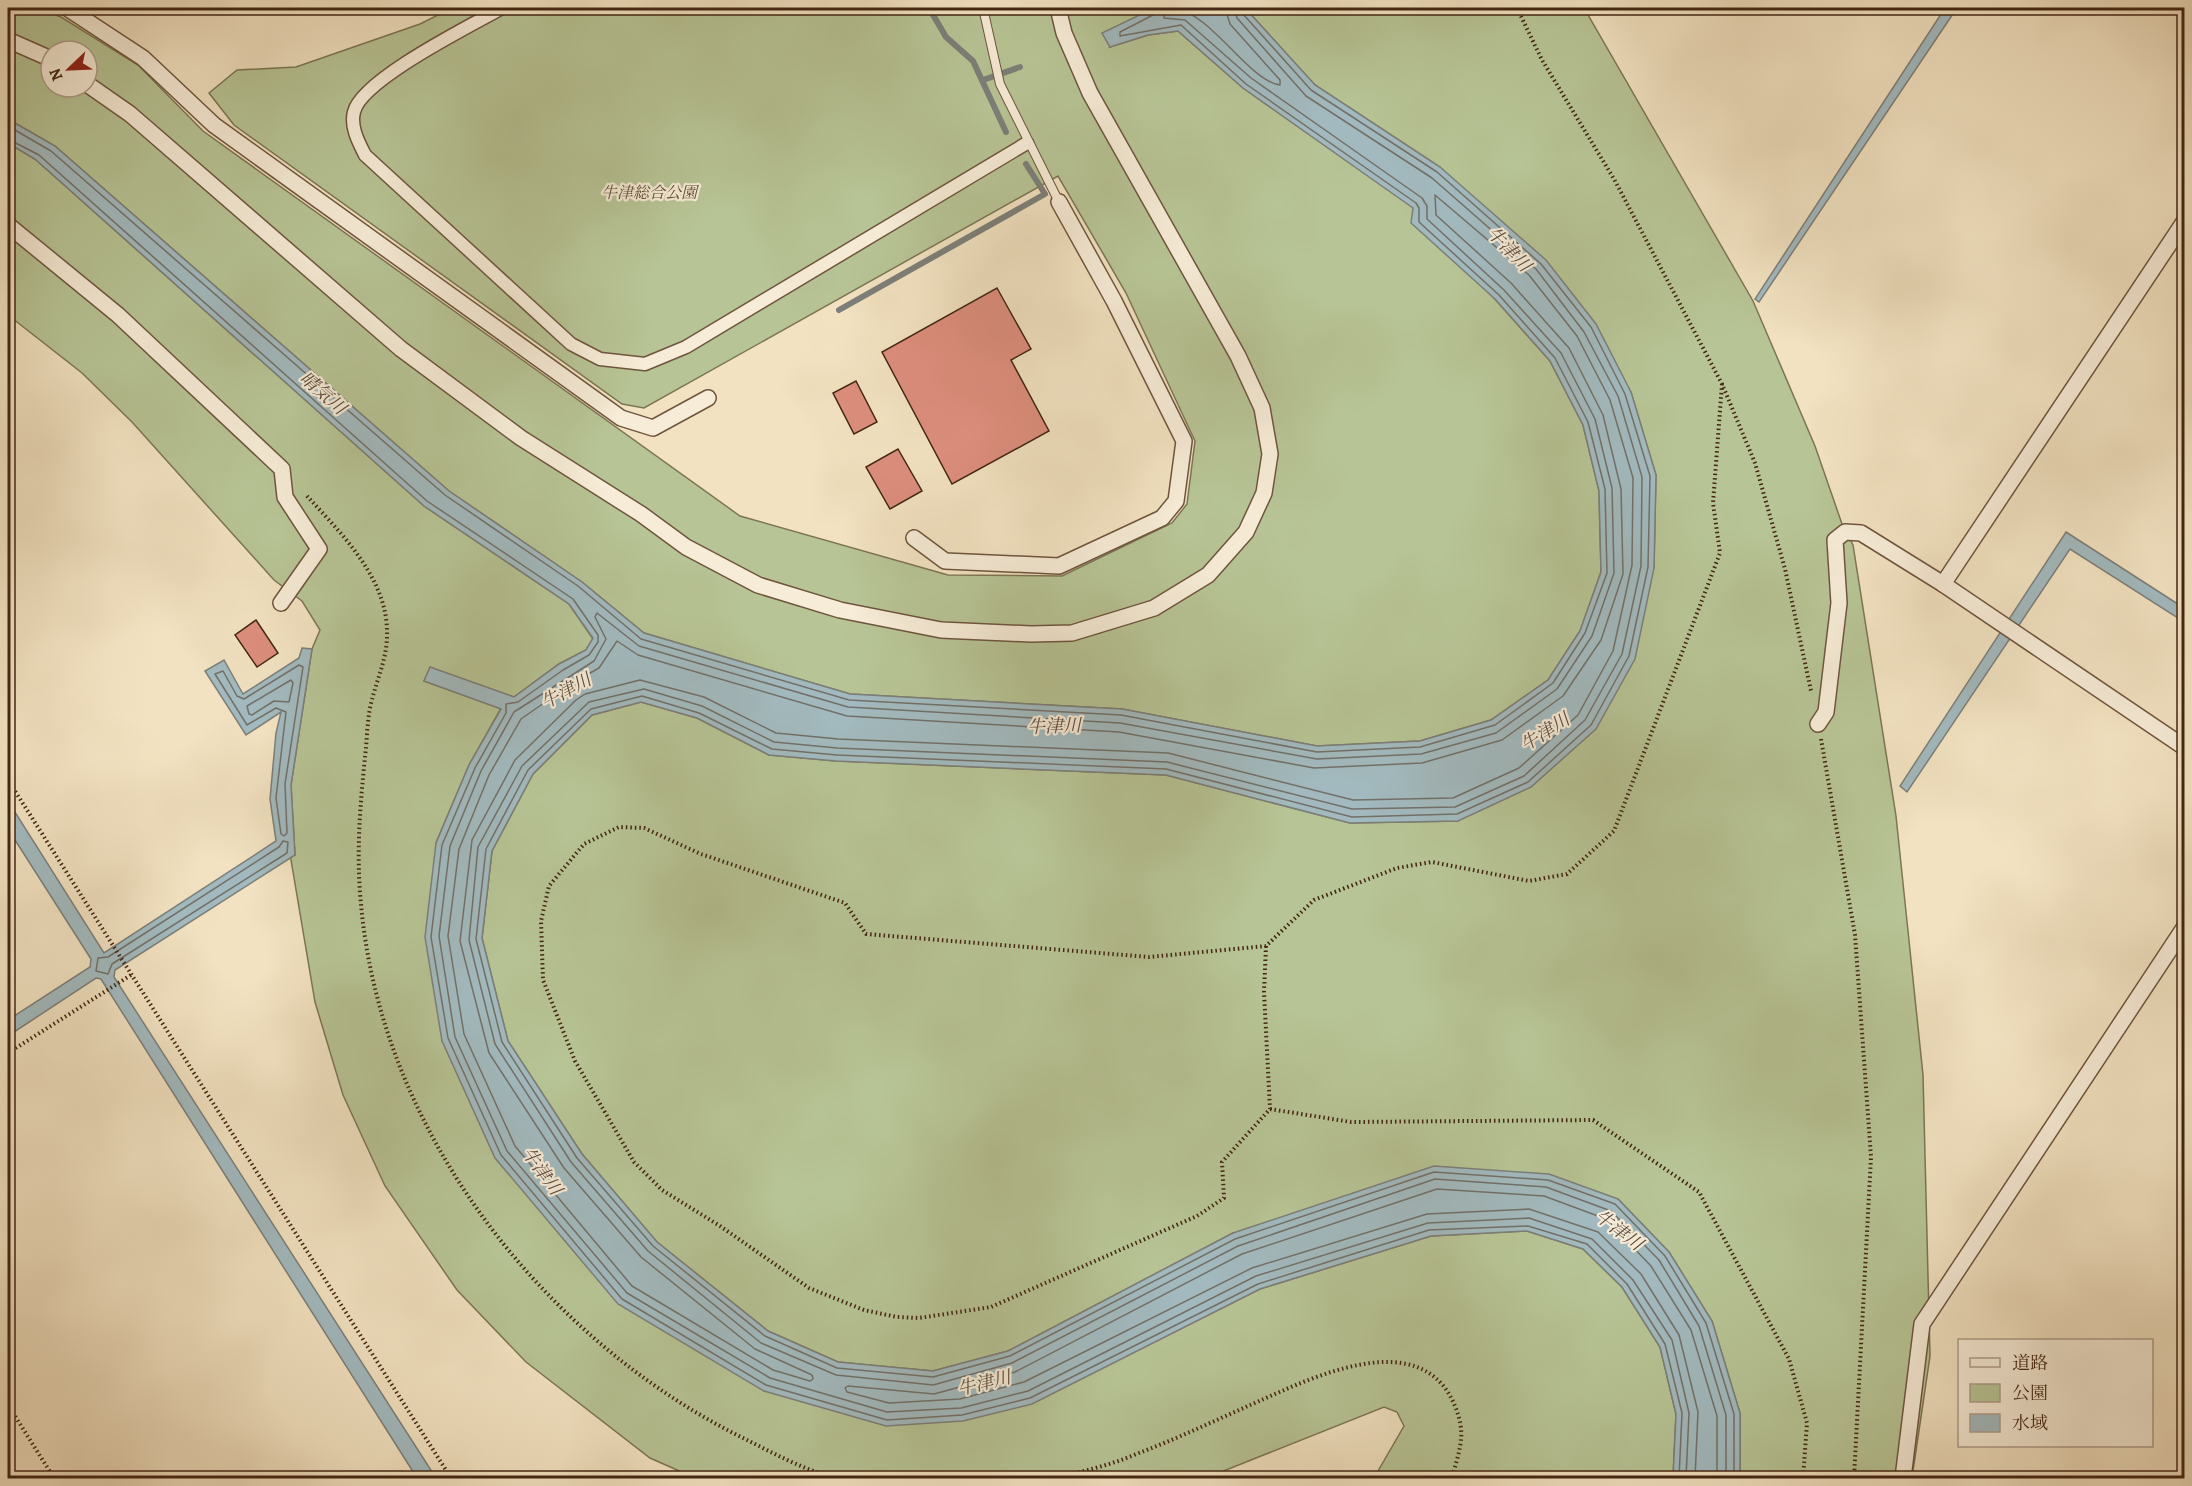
<svg xmlns="http://www.w3.org/2000/svg" width="2192" height="1486" font-family="Alegreya,'Noto Serif JP',serif">
<style>
.green{fill:#b7c495;stroke:#7d7554;stroke-width:1.5;fill-rule:evenodd}
.water{fill:#a2babf;stroke:#7c7f7a;stroke-width:1.5}
.lines{fill:none;stroke-linecap:round;stroke-linejoin:round}
.shore{stroke:#727069;stroke-width:1.5}
.stream{stroke:#7c7f7a;stroke-width:6}
.building{fill:#dd8e7d;stroke:#432613;stroke-width:1.5}
.service-casing{stroke:#6f553e;stroke-width:10}
.pedestrian-casing{stroke:#6f553e;stroke-width:15}
.minor-casing{stroke:#6f553e;stroke-width:18}
.path{stroke:#432613;stroke-width:4;stroke-dasharray:1.5 3;stroke-linecap:butt}
.service{stroke:#f7ecd7;stroke-width:8}
.pedestrian{stroke:#f7ecd7;stroke-width:12}
.minor{stroke:#f7ecd7;stroke-width:15}
.labels{text-anchor:middle;dominant-baseline:central;stroke-width:4.5;stroke-linejoin:round;paint-order:stroke}
.park-label{font-size:16px;font-style:italic;fill:#604e34;stroke:#f7ecd7}
.water-label{font-size:18px;font-style:italic;fill:#5b4b3e;stroke:#f7ecd7}
</style>
<rect width="100%" height="100%" fill="#f2e2c1"/>
<filter id="stains"><feTurbulence type="fractalNoise" baseFrequency=".00333" numOctaves="4"/><feColorMatrix values="0 0 0 0 .2 0 0 0 0 .09 0 0 0 0 .02 0 0 0 .5 -.17"/></filter>
<radialGradient id="worn" r=".72"><stop offset=".6" stop-color="#630" stop-opacity="0"/><stop offset="1" stop-color="#630" stop-opacity=".3"/></radialGradient>
<g class="green">
<path d="M8 8H38L61 17 138 65 203 131 740 516 948 575 1062 576 1172 523 1187 504 1195 441 1126 293 1058 176 644 408 622 404 234 125 209 93 237 70 296 67 420 24 452 8H1154L1135 19 1110 47 1148 35 1178 31 1243 88 1414 208 1550 361 1583 425 1599 491 1601 572 1580 631 1548 680 1491 720 1420 741 1317 746 1122 709 850 694 644 633 582 582 449 491 55 146 8 119ZM51 51H87V87H51Z"/>
<polygon points="1245,8 1584,8 1753,301 1815,446 1842,524 1853,545 1896,816 1923,1075 1930,1356 1912,1478 1740,1478 1740,1413 1712,1321 1669,1252 1618,1199 1233,1233 1008,1351 933,1371 838,1362 768,1331 657,1242 582,1154 508,1041 482,938 492,851 533,774 592,715 641,702 697,718 769,755 836,761 1166,775 1350,823 1458,821 1654,568 1656,475 1631,392 1440,167 1315,85"/>
<polygon points="8,143 35,159 424,506 569,604 593,639 586,650 559,664 514,697 430,668 424,681 501,708 469,765 436,843 442,1041 764,1391 1032,1403 1260,1289 1431,1236 1527,1231 1583,1249 1622,1287 1660,1347 1676,1414 1673,1478 1374,1478 1404,1426 1397,1412 1384,1407 1206,1478 695,1478 650,1458 526,1362 457,1290 385,1186 343,1095 315,1002 290,854 295,855 291,785 312,649 320,630 302,601 274,580 132,422 82,373 8,315"/>
</g>
<g class="water">
<polygon points="1154,8 1245,8 1315,85 1440,167 1546,260 1596,324 1631,392 1656,475 1654,568 1635,659 1596,729 1531,787 1458,821 1350,823 1166,775 836,761 769,755 697,718 641,702 592,715 533,774 492,851 482,938 508,1041 582,1154 657,1242 768,1331 838,1362 933,1371 1008,1351 1233,1233 1434,1166 1549,1174 1618,1199 1669,1252 1712,1321 1740,1413 1740,1478 1673,1478 1676,1414 1660,1347 1622,1287 1583,1249 1527,1231 1431,1236 1260,1289 1032,1404 963,1421 886,1426 764,1391 618,1304 495,1158 442,1041 425,937 436,843 469,765 501,709 424,681 430,667 514,697 559,664 586,650 593,638 569,604 424,506 35,159 8,143 8,119 55,146 449,491 582,582 644,633 850,694 1122,709 1317,746 1420,741 1491,720 1548,680 1580,631 1601,572 1599,491 1583,425 1550,361 1495,299 1411,223 1413,208 1243,88 1178,31 1148,35 1110,47 1102,33"/>
<polygon points="1945,8 1957,8 1759,302 1755,299"/>
<polygon points="2066,532 2184,608 2184,622 2070,549 1907,792 1900,786"/>
<polygon points="302,648 312,649 291,785 295,855 115,970 114,977 436,1478 417,1478 101,979 96,978 8,1036 8,1020 90,967 91,959 8,829 8,801 104,953 276,841 270,799 276,733 281,712 246,735 205,671 224,660 243,694 299,658"/>
</g>
<g class="lines">
<g class="shore">
<polyline points="1164,8 1164,18 1185,20 1251,78 1422,198 1427,206 1427,219 1504,290 1561,353 1595,419 1612,488 1614,573 1592,636 1557,689 1496,733 1421,754 1317,759 1120,723 848,707 639,646 597,613 595,617 606,639 594,661 514,712 481,771 450,846 439,936 455,1037 507,1151 627,1293 770,1378 887,1412 961,1408 1028,1391 1256,1276 1428,1223 1529,1218 1592,1239 1633,1280 1672,1340 1689,1413 1686,1478"/>
<path d="M1174 8C1211 13 1249 81 1280 85V80L1230 24 1225 8"/>
<polyline points="1234,8 1237,18 1306,96 1432,178 1536,269 1584,332 1618,396 1642,477 1641,566 1622,654 1585,720 1524,776 1455,807 1352,809 1167,762 837,748 774,742 702,706 644,689 589,702 522,766 478,847 469,940 495,1044 571,1162 648,1251 761,1343 836,1375 933,1385 1012,1363 1238,1246 1435,1179 1546,1187 1611,1211 1659,1260 1699,1326 1726,1415 1726,1478"/>
<polyline points="1241,8 1243,14 1311,90 1437,172 1541,264 1591,327 1625,394 1650,476 1648,567 1629,656 1591,725 1528,782 1457,814 1352,817 1166,769 837,755 772,749 699,713 642,696 591,709 528,770 486,849 476,939 502,1042 577,1158 653,1246 765,1336 837,1368 933,1377 1010,1356 1235,1239 1434,1172 1548,1180 1615,1204 1665,1256 1706,1323 1734,1414 1734,1478"/>
<polyline points="8,126 51,151 445,495 578,586 641,639 849,700 1121,715 1317,752 1420,747 1495,725 1553,683 1585,633 1607,573 1605,489 1588,422 1555,358 1499,295 1419,222 1419,208 1416,203 1246,84 1181,25 1120,36 1120,32 1153,15 1156,8"/>
<polyline points="8,139 39,155 427,501 573,599 598,635 598,642 589,655 563,670 518,702 506,704 506,713 475,768 442,845 431,937 448,1038 501,1155 622,1299 766,1385 887,1420 962,1415 1030,1398 1258,1284 1429,1230 1528,1226 1587,1244 1627,1284 1665,1344 1682,1413 1679,1478"/>
<polygon points="1435,195 1529,275 1577,336 1610,400 1633,478 1632,565 1613,651 1578,715 1519,768 1453,798 1353,800 1168,753 838,739 776,733 704,697 640,680 585,694 576,700 515,760 472,840 460,941 489,1053 564,1168 641,1257 755,1349 812,1375 813,1379 810,1381 773,1370 632,1286 515,1146 464,1034 448,936 459,849 489,775 521,719 571,684 599,668 617,641 638,655 847,716 1119,732 1314,768 1422,763 1502,740 1563,696 1601,640 1623,574 1621,489 1603,415 1569,348 1511,283 1436,215"/>
<polygon points="299,665 303,667 285,784 287,833 284,836 281,834 276,798 286,712 276,708 247,725 215,674 223,671 237,696 244,699"/>
<polygon points="291,680 293,683 289,702 274,701 252,715 249,714 247,706"/>
<polygon points="283,841 288,842 287,853 112,964 108,974 96,971 98,958 108,957 279,847"/>
<polyline points="1695,1478 1698,1412 1679,1335 1641,1274 1598,1232 1529,1209 1427,1214 1252,1268 1024,1382 960,1399 889,1403 847,1392 845,1388 848,1386 934,1394 1015,1372 1242,1254 1437,1189 1544,1196 1606,1219 1651,1266 1691,1330 1717,1416 1717,1478"/>
</g>
<g class="stream">
<polyline points="929,8 946,37 973,61 1006,132"/>
<polyline points="983,80 1020,67"/>
<polyline points="839,310 1045,194 1026,164"/>
</g>
</g>
<g class="building">
<polygon points="997,288 1031,349 1011,360 1049,431 952,484 882,352"/>
<polygon points="856,381 877,422 854,434 833,393"/>
<polygon points="898,449 922,491 890,509 866,467"/>
<polygon points="256,620 278,653 257,667 235,635"/>
</g>
<g class="lines">
<g class="service-casing">
<polyline id="service" points="983,8 1000,84 1059,202"/>
</g>
<g class="pedestrian-casing">
<path id="pedestrian" d="M502 8C470 26 361 80 354 112 350 127 359 143 365 155L571 344 600 359 645 364 686 347 1027 143"/>
</g>
<g class="minor-casing">
<g id="minor">
<polyline points="67,8 143,58 214,125 621,418 653,428 708,398"/>
<polyline points="8,40 51,59"/>
<polyline points="87,84 130,114 401,349 521,438 641,514 686,547 758,585 840,610 941,630 1031,634 1072,633 1154,608 1208,575 1246,532 1264,493 1270,454 1262,408 1238,356 1090,93 1064,33 1058,8"/>
<polyline points="8,225 118,315 282,469 285,497 319,549 281,603"/>
<polyline points="914,538 945,561 1059,566 1162,518 1176,501 1184,441 1114,301 1059,202"/>
<polyline points="1943,584 2184,222"/>
<polyline points="1818,724 1826,712 1839,603 1835,540 1845,532 1861,533 1943,584 2184,747"/>
<polyline points="1903,1478 1922,1324 2184,928"/>
</g>
</g>
<g class="path">
<polyline points="1517,8 1542,60 1614,179 1722,384 1755,463 1785,569 1811,691"/>
<path d="M307 496C338 530 379 570 386 618 391 655 377 675 370 708 367 724 367 741 365 757 360 806 356 855 361 904 381 1132 544 1341 747 1440 775 1454 806 1471 837 1478"/>
<polyline points="1821,739 1855,935 1871,1157 1854,1478"/>
<polyline points="8,780 451,1478"/>
<polyline points="1266,946 1264,992 1270,1109 1222,1162 1224,1198 1197,1216 991,1307 919,1318 897,1317 864,1310 809,1288 720,1226 662,1190 634,1162 575,1061 543,980 541,921 549,886 584,844 619,827 644,828 701,854 845,903 866,934 1149,957 1266,946 1314,900 1397,868 1432,862 1529,881 1567,874 1614,831 1720,553 1713,503 1722,384"/>
<polyline points="8,1053 131,975"/>
<polyline points="1270,1109 1351,1122 1593,1120 1699,1192 1789,1359 1807,1423 1803,1478"/>
<polyline points="8,1405 54,1478"/>
<path d="M1052 1478C1082 1472 1111 1465 1139 1453 1176 1439 1212 1422 1248 1406 1299 1384 1401 1330 1445 1388 1454 1400 1463 1422 1461 1439 1460 1452 1455 1466 1452 1478"/>
</g>
<use href="#service" class="service"/>
<use href="#pedestrian" class="pedestrian"/>
<use href="#minor" class="minor"/>
</g>
<g class="labels">
<g class="park-label">
<text x="649" y="193">牛津総合公園</text>
</g>
<g class="water-label">
<text transform="translate(1509 249) rotate(46)">牛津川</text>
<text transform="translate(323 393) rotate(41)">晴気川</text>
<text transform="translate(566 691) rotate(-29)">牛津川</text>
<text transform="translate(1054 726) rotate(-2)">牛津川</text>
<text transform="translate(1545 732) rotate(-33)">牛津川</text>
<text transform="translate(542 1171) rotate(54)">牛津川</text>
<text transform="translate(1619 1230) rotate(37)">牛津川</text>
<text transform="translate(984 1383) rotate(-14)">牛津川</text>
</g>
</g>
<rect width="2192" height="1486" fill="none" stroke="#f2e2c1" stroke-width="30"/>
<rect x="9" y="9" width="2174" height="1468" fill="none" stroke="#432613" stroke-width="3"/>
<rect x="15" y="15" width="2162" height="1456" fill="none" stroke="#432613" stroke-width="1.5"/>
<rect x="1958" y="1339" width="195" height="108" fill="#f7ecd7" stroke="#af9d89" stroke-width="1.5"/>
<rect x="1970" y="1358" width="30" height="9" fill="#f7ecd7" stroke="#af9d89" stroke-width="1.5"/>
<text x="2012" y="1369" font-size="18" fill="#432613">道路</text>
<rect x="1970" y="1384" width="30" height="18" fill="#b7c495" stroke="#af9d89" stroke-width="1.5"/>
<text x="2012" y="1399" font-size="18" fill="#432613">公園</text>
<rect x="1970" y="1414" width="30" height="18" fill="#a2babf" stroke="#af9d89" stroke-width="1.5"/>
<text x="2012" y="1429" font-size="18" fill="#432613">水域</text>
<g transform="translate(69 69) rotate(247)"><circle r="28" fill="#f7ecd7" stroke="#af9d89" stroke-width="1.5"/>
<path d="M0-4.5L10 22L0 15L-10 22Z" fill="#8f2418"/>
<text y="-9" font-size="16" font-weight="bold" text-anchor="middle" fill="#432613">N</text>
</g>
<rect width="100%" height="100%" filter="url(#stains)"/>
<rect width="100%" height="100%" fill="url(#worn)"/>
</svg>
